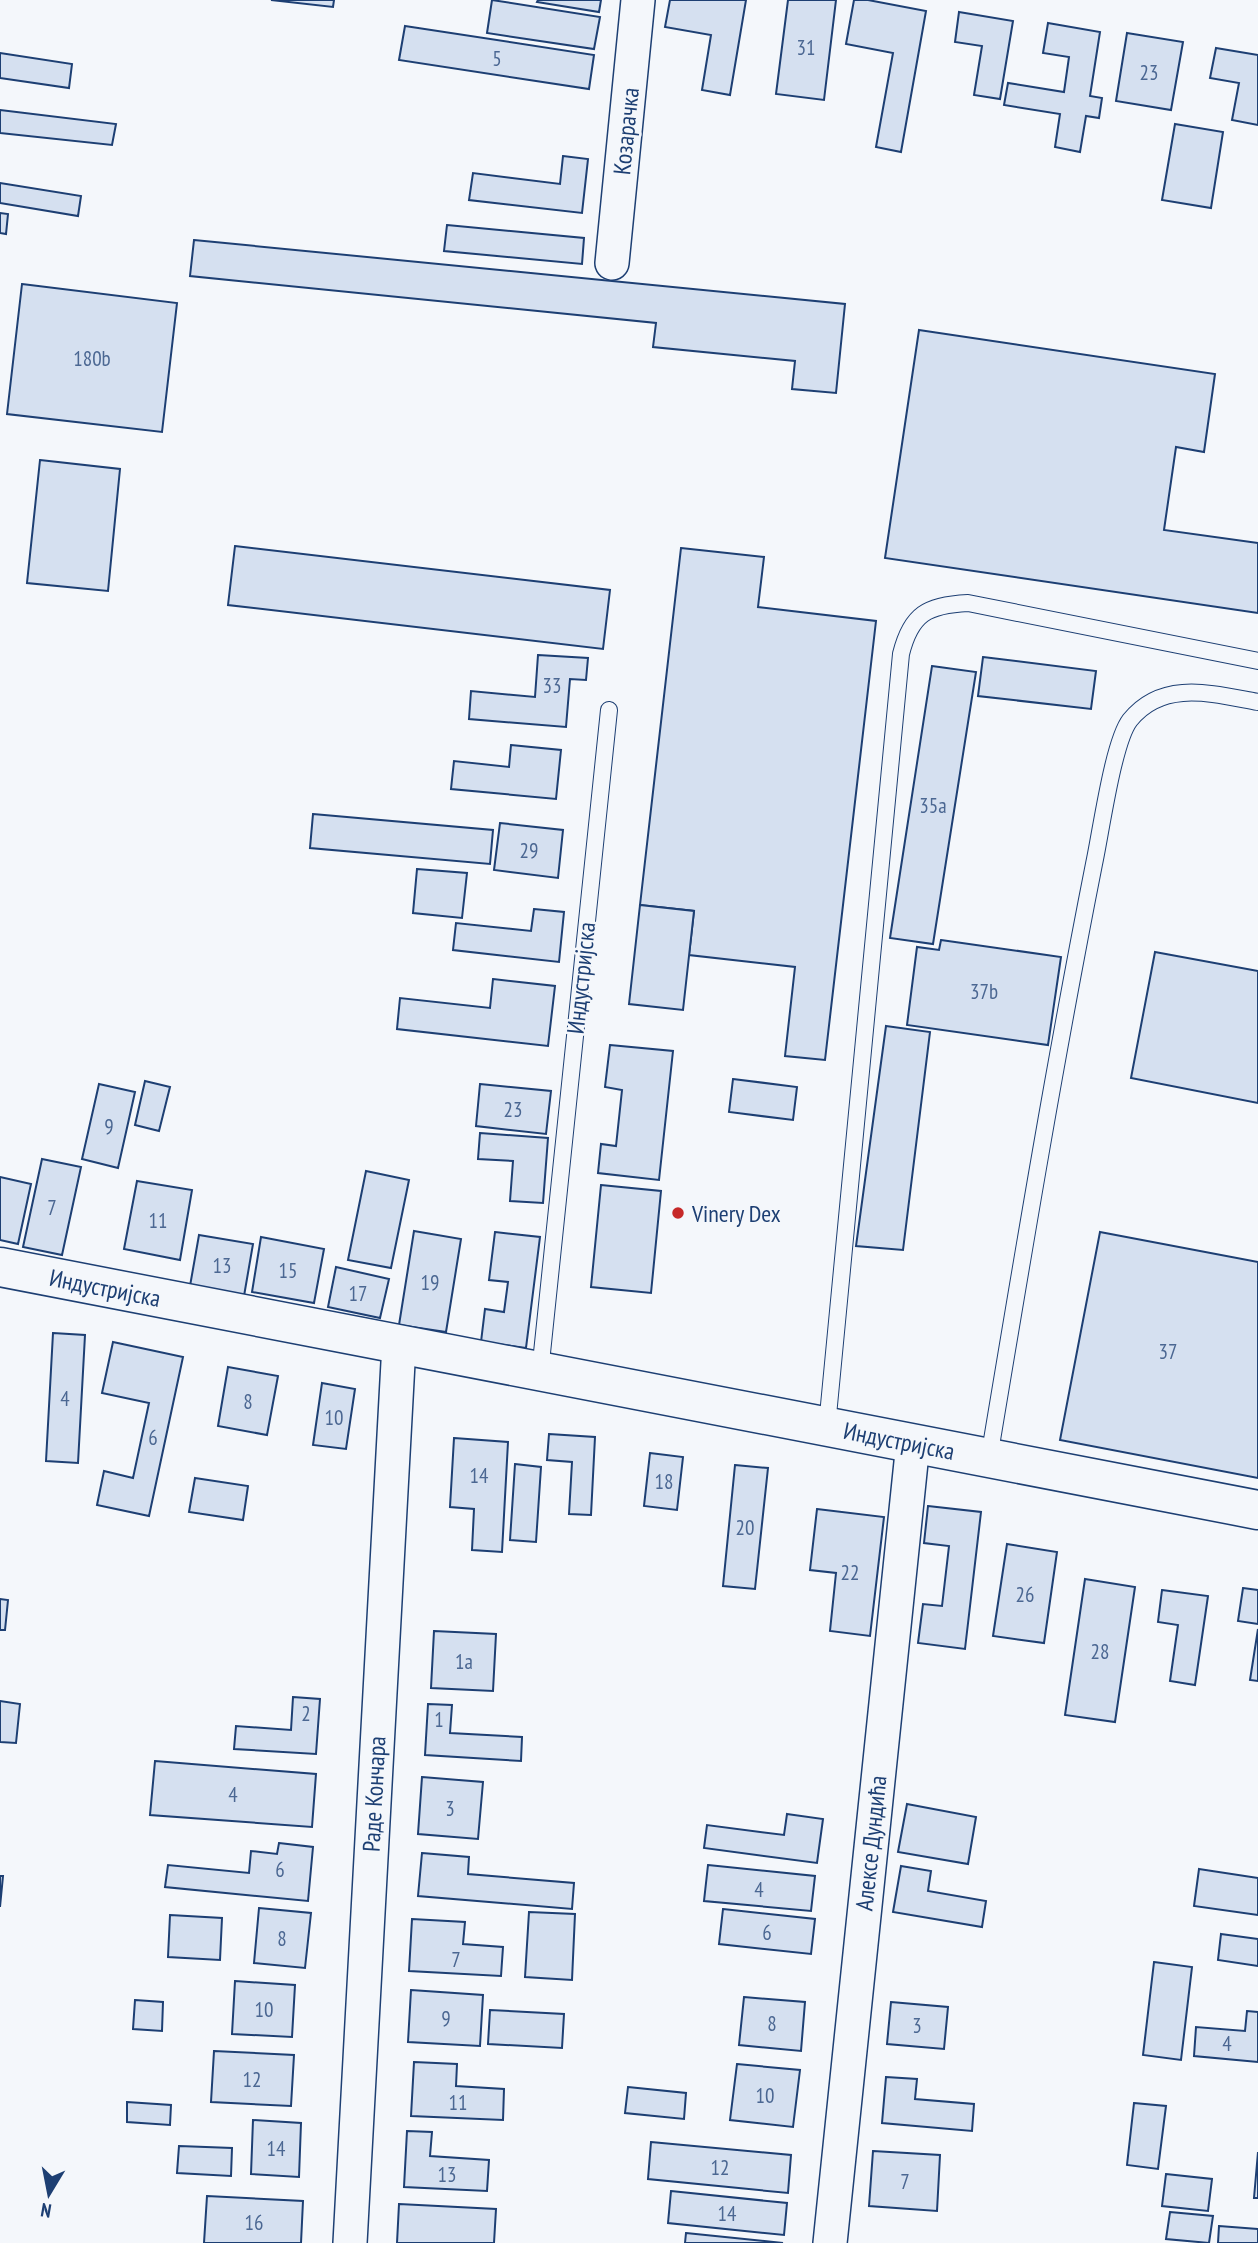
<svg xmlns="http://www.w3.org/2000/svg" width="1258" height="2243" font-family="'PT Sans Narrow',sans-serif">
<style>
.building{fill:#d5e0f0;stroke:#1d3f73;stroke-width:2}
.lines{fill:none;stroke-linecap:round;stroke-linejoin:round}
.lane-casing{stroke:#1d3f73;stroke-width:18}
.street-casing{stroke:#1d3f73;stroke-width:36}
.secondary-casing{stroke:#1d3f73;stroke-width:41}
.lane{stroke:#f4f7fb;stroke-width:16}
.street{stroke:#f4f7fb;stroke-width:33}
.secondary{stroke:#f4f7fb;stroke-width:38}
.poi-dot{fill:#c62828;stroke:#f4f7fb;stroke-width:2.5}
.labels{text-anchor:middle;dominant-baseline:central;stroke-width:5;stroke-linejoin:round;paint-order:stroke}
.number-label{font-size:21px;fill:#4b6792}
.street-label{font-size:24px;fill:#1d3f73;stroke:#f4f7fb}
.poi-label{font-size:24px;fill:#1d3f73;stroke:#f4f7fb;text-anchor:start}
</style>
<rect width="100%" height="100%" fill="#f4f7fb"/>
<g class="building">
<polygon points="271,0 334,0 333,7"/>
<polygon points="492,0 600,17 594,49 487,33"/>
<polygon points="538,0 601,0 599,12 537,2"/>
<polygon points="670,0 746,0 730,95 702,90 711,35 665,27"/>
<polygon points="788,0 836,0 824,100 776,94"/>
<polygon points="854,0 868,0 926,11 901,152 876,147 893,53 846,44"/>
<polygon points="959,12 1013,21 1000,99 974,95 982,46 955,42"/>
<polygon points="1048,23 1100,32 1090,96 1102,98 1099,118 1086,116 1080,152 1055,147 1060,114 1004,105 1008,83 1064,92 1069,57 1043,53"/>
<polygon points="405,26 594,55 589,89 399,60"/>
<polygon points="1127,33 1183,42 1171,110 1116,101"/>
<polygon points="1216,48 1258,55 1258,125 1232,120 1239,83 1210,78"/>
<polygon points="0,53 72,64 69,88 0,78"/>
<polygon points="0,110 116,124 112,145 0,133"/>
<polygon points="1175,124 1223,132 1211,208 1162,200"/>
<polygon points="563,156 588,159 582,213 469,200 473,173 560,184"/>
<polygon points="0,183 81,196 78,216 0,203"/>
<polygon points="0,213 8,214 6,234 0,233"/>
<polygon points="447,225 584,238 582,264 444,251"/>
<polygon points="194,240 845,304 836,393 792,389 795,361 653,347 656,323 190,276"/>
<polygon points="22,284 177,303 162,432 7,414"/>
<polygon points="919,330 1215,374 1204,452 1176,447 1164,530 1258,543 1258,613 885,558"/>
<polygon points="40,460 120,469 108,591 27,583"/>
<polygon points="235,546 610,590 603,649 228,605"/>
<polygon points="681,548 764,557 758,607 876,621 825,1060 785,1056 795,967 689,955 694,911 640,905"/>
<polygon points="538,655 588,658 586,680 570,679 566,727 469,719 471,691 535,697"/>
<polygon points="983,657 1096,671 1091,709 978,696"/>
<polygon points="932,666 976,672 933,944 890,938"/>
<polygon points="511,745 561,750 556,799 451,789 454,761 509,767"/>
<polygon points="313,814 493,830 490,864 310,848"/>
<polygon points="500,823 563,830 558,878 494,870"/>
<polygon points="417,869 467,873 462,918 413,913"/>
<polygon points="640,905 694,911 683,1010 629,1004"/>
<polygon points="534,909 564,912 559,962 453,950 456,923 531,931"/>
<polygon points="941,940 1061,957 1048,1045 907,1025 917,947 939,950"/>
<polygon points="1155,952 1258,971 1258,1103 1131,1078"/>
<polygon points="493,979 555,986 548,1046 397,1029 400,998 490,1008"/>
<polygon points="886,1026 930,1032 903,1250 856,1246"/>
<polygon points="610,1045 673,1051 659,1180 598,1173 601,1144 616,1146 622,1090 605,1087"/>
<polygon points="733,1079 797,1087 793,1120 729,1112"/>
<polygon points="145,1081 170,1087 159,1131 135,1125"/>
<polygon points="99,1084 135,1092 118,1168 82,1159"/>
<polygon points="480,1084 551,1091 546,1134 476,1126"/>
<polygon points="480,1133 548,1138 543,1203 510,1201 513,1161 478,1159"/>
<polygon points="42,1159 81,1167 62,1255 23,1247"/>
<polygon points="366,1171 409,1180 391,1268 348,1260"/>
<polygon points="0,1177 31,1184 18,1244 0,1240"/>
<polygon points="137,1181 192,1190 180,1260 124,1249"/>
<polygon points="601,1185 661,1191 651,1293 591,1287"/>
<polygon points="414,1231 461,1239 446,1332 399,1325"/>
<polygon points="495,1232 540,1237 526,1348 481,1342 485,1309 504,1312 508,1282 489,1280"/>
<polygon points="1100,1232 1258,1262 1258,1478 1060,1440"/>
<polygon points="199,1235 253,1244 244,1296 190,1286"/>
<polygon points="261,1237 324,1249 314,1303 252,1292"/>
<polygon points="336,1267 389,1279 380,1318 328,1307"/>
<polygon points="53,1333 85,1335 78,1463 46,1461"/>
<polygon points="113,1342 183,1357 149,1516 97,1505 104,1471 133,1478 149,1403 102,1393"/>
<polygon points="228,1367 278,1376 267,1435 218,1426"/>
<polygon points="322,1383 355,1389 346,1449 313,1445"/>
<polygon points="549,1434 595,1437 591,1515 569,1514 572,1462 547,1460"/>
<polygon points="454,1438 508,1442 502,1552 472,1550 474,1509 450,1507"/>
<polygon points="650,1453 683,1457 677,1510 644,1506"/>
<polygon points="515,1464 541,1467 536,1542 510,1540"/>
<polygon points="735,1465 768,1468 755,1589 723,1586"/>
<polygon points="195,1478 248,1486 243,1520 189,1512"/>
<polygon points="928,1506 981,1512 965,1649 918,1643 923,1604 942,1606 949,1546 924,1543"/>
<polygon points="817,1509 884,1517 870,1636 830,1631 836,1573 810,1570"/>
<polygon points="1007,1544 1057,1552 1044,1643 993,1636"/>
<polygon points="1085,1579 1135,1587 1115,1722 1065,1715"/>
<polygon points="1243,1588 1258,1590 1258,1624 1238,1621"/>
<polygon points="1162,1590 1208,1596 1195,1685 1170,1681 1178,1625 1158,1622"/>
<polygon points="0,1599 8,1600 5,1630 0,1630"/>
<polygon points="1258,1629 1258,1681 1250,1680"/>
<polygon points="434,1631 496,1634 493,1691 431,1688"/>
<polygon points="293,1697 320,1699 316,1754 234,1749 236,1726 291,1730"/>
<polygon points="0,1701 20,1704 16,1743 0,1742"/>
<polygon points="428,1704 452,1705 450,1733 522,1737 521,1761 425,1755"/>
<polygon points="155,1761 316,1774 312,1827 150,1815"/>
<polygon points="422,1777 483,1782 478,1839 418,1834"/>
<polygon points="907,1804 976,1817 968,1864 898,1852"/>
<polygon points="787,1814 823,1819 817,1863 704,1848 707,1825 784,1835"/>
<polygon points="279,1843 313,1847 308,1901 165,1887 168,1865 249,1873 251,1851 277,1854"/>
<polygon points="422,1853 469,1857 468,1874 574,1883 572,1909 418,1896"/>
<polygon points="708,1865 815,1876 811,1911 704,1901"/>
<polygon points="901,1866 931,1871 928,1891 986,1901 982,1927 893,1912"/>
<polygon points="1199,1869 1258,1878 1258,1915 1194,1906"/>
<polygon points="0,1876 3,1876 0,1907"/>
<polygon points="259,1908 311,1913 305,1968 254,1963"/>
<polygon points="723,1909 815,1919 811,1954 719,1944"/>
<polygon points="529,1912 575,1914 572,1980 525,1977"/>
<polygon points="170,1915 222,1918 220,1960 168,1957"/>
<polygon points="412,1919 465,1922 463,1944 503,1947 501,1976 409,1971"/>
<polygon points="1221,1934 1258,1939 1258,1966 1218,1960"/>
<polygon points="1154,1962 1192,1967 1181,2060 1143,2055"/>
<polygon points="235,1981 295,1985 292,2037 232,2034"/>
<polygon points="411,1990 483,1995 480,2046 408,2042"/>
<polygon points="744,1997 805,2002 801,2051 739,2045"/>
<polygon points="135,2000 163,2002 162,2031 133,2029"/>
<polygon points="891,2002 948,2007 944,2049 887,2044"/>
<polygon points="490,2010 564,2014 562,2048 488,2044"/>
<polygon points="1247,2011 1258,2012 1258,2062 1194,2056 1196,2027 1245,2031"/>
<polygon points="214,2051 294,2055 291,2106 211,2102"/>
<polygon points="414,2062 457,2064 456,2086 504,2089 503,2120 411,2116"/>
<polygon points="737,2064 800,2070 793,2127 730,2120"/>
<polygon points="886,2077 917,2079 915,2099 974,2104 972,2131 882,2123"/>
<polygon points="628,2087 686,2093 684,2119 625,2113"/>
<polygon points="127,2102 171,2105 170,2125 127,2122"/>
<polygon points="1134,2103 1166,2106 1158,2169 1127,2165"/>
<polygon points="253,2120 301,2123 299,2177 251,2174"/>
<polygon points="407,2131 432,2132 430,2156 489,2160 487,2191 404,2187"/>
<polygon points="651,2142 791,2155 788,2193 648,2179"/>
<polygon points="179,2146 232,2148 231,2176 177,2173"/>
<polygon points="873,2151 940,2155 937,2211 869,2206"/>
<polygon points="1258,2152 1258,2198 1254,2198"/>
<polygon points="1166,2174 1212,2179 1208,2211 1162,2206"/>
<polygon points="671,2191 787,2203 784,2235 668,2223"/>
<polygon points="207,2196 303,2201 301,2243 204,2243"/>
<polygon points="399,2204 496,2209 494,2243 397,2243"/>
<polygon points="1170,2212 1213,2216 1209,2243 1166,2239"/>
<polygon points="1219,2226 1258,2229 1258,2243 1218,2243"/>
<polygon points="686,2233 783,2243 685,2243"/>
</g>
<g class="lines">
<g class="lane-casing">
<g id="lane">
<polyline points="540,1372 609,710"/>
<path d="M827 1426 901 654C911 614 927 605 968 603L1258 661"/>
<path d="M989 1458C1022 1260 1055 1061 1094 864 1101 832 1113 742 1130 720 1163 679 1213 694 1258 702"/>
</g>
</g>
<g class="street-casing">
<g id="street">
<polyline points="612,263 638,0"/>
<polyline points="350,2243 399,1344"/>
<polyline points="830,2243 913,1443"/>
</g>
</g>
<g class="secondary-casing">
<polyline id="secondary" points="0,1267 1258,1510"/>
</g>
<use href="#lane" class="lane"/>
<use href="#street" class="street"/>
<use href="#secondary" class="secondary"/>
</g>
<circle class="poi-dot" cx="678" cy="1213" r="7"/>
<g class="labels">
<g class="number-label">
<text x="806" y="47">31</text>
<text x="497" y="58">5</text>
<text x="1149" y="72">23</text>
<text x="92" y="358">180b</text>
<text x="552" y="685">33</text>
<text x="933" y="805">35a</text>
<text x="529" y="850">29</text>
<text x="984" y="991">37b</text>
<text x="513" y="1109">23</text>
<text x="109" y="1126">9</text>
<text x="52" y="1207">7</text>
<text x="158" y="1220">11</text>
<text x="222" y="1265">13</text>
<text x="288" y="1270">15</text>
<text x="430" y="1282">19</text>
<text x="358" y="1293">17</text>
<text x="1168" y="1351">37</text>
<text x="65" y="1398">4</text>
<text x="248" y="1401">8</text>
<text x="334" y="1417">10</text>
<text x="153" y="1437">6</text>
<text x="479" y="1475">14</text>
<text x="664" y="1481">18</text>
<text x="745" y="1527">20</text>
<text x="850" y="1572">22</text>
<text x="1025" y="1594">26</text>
<text x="1100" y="1651">28</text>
<text x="464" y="1661">1a</text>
<text x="306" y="1713">2</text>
<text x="439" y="1719">1</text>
<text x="233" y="1794">4</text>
<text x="450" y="1808">3</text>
<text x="280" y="1869">6</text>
<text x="759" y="1889">4</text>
<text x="767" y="1932">6</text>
<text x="282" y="1938">8</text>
<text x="456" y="1959">7</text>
<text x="264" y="2009">10</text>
<text x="446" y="2018">9</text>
<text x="772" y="2023">8</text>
<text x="917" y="2025">3</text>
<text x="1227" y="2043">4</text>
<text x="252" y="2079">12</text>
<text x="765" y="2095">10</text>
<text x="458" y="2102">11</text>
<text x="276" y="2148">14</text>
<text x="720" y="2167">12</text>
<text x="447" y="2174">13</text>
<text x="905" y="2181">7</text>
<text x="727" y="2213">14</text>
<text x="254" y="2222">16</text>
</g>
<g class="street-label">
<text transform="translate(626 131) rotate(-84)">Козарачка</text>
<text transform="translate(581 978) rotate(-84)">Индустријска</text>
<text transform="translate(105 1288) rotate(11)">Индустријска</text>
<text transform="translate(899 1441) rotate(11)">Индустријска</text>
<text transform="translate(374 1794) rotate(-87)">Раде Кончара</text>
<text transform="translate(871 1843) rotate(-84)">Алексе Дундића</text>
</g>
<g class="poi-label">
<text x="692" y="1213">Vinery Dex</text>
</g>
</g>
<g transform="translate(49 2194) rotate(190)" stroke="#f4f7fb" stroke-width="5" paint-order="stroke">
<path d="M0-5L12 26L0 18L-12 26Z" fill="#1d3f73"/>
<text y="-10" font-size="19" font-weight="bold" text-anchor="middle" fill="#1d3f73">N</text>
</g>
</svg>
